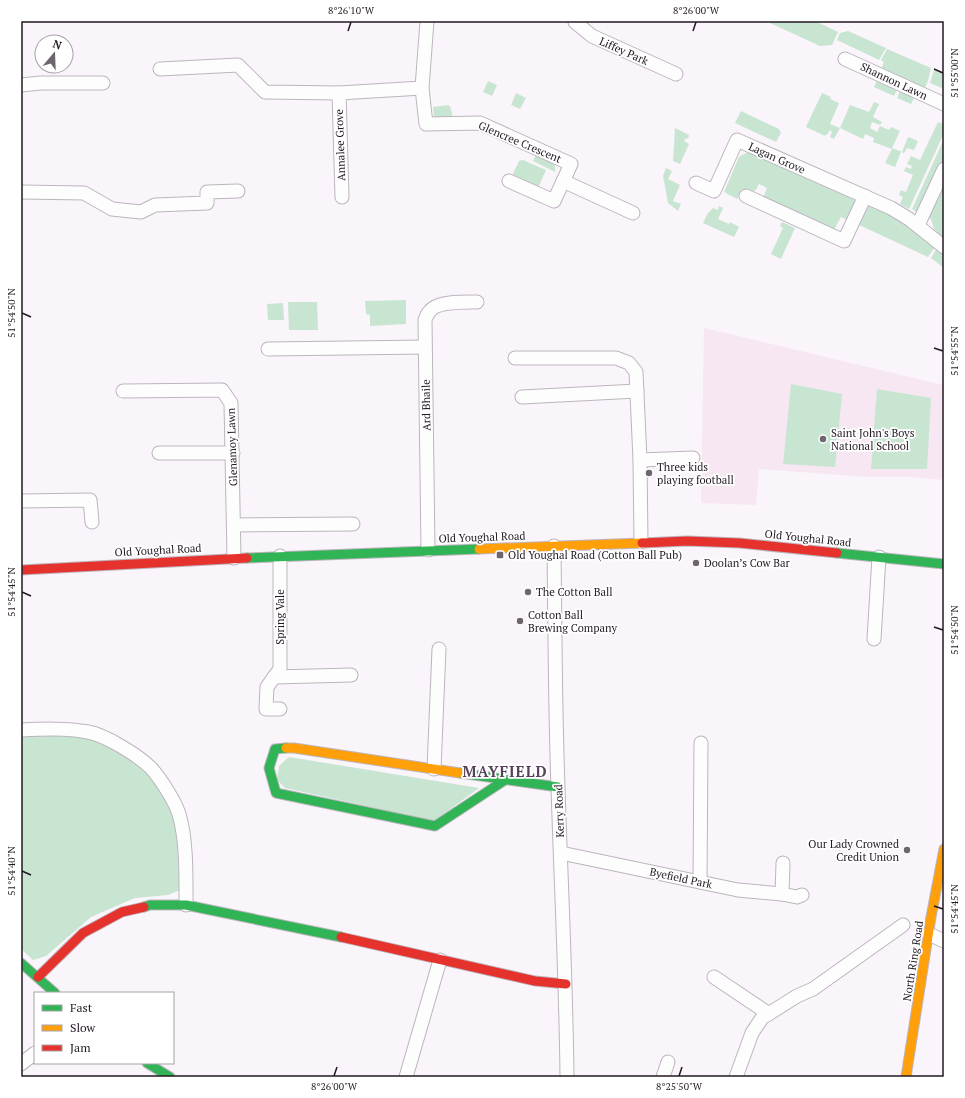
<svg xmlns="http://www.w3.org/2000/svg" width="965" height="1098" font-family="'PT Serif',serif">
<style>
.education{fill:#f7e7f2}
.green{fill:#c8e5d2}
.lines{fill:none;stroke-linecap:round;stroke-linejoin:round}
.street-casing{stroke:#bcb5bd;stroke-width:15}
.fast-casing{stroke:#bcb5bd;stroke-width:11}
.slow-casing{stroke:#bcb5bd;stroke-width:11}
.jam-casing{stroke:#bcb5bd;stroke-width:11}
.street{stroke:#fefdfe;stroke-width:13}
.fast{stroke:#30b455;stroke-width:9}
.slow{stroke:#ff9f0a;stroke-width:9}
.jam{stroke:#e5322d;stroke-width:9}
.ticks{fill:none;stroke:#221822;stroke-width:1.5}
.poi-dot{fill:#6e656e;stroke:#fff;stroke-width:1.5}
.labels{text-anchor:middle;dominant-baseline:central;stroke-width:3.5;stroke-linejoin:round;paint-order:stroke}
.street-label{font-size:11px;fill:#221822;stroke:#fff}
.poi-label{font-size:11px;fill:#221822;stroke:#fff;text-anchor:start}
.district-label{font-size:15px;font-weight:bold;letter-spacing:1px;fill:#58425b;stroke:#fff}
.neatline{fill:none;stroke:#221822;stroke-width:1.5}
.ticks-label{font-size:10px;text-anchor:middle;fill:#221822}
</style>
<rect width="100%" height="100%" fill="#faf4fb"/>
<polygon class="education" points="704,328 943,385 944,480 910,477 868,477 759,469 756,505 701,503"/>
<g class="green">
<polygon points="771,21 815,21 838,32 832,45 820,46 770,23"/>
<polygon points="848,31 886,48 879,60 837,40 840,33"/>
<polygon points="887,49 931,68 928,81 924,90 881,70 884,62 881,60"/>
<polygon points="934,70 944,74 944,89 930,83"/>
<polygon points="878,78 898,88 894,96 874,87"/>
<polygon points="488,81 497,85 492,96 483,92"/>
<polygon points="901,89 915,96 911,104 897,98"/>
<polygon points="516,93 526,98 520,109 511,105"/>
<polygon points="822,93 831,97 830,99 839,103 830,124 840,128 850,105 869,112 874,102 879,104 873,117 882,122 880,125 872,122 870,128 877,132 880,126 889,130 891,127 900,131 892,148 902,152 908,137 918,141 914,150 907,148 904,153 901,152 895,167 885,163 892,149 873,142 874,138 865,134 863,139 840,128 834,139 830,137 832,132 830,130 827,135 825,135 825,136 806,127"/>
<polygon points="449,105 451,109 453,118 434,117 433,107"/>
<polygon points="741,111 779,129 781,133 776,142 735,123"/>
<polygon points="938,122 944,124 944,133 909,209 900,204 903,197 899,195 901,190 906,192 913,175 904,171 906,167 911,169 912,166 907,164 911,156 920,160"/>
<polygon points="675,128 689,135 688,139 686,138 684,141 689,144 680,164 673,161"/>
<polygon points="944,139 944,158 918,213 912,209"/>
<polygon points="749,152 854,198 856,204 848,220 841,217 835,228 833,230 765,200 764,195 767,188 759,184 756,190 751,192 742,189 737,199 724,192 739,157 742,155"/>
<path d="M537 153C545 157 558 161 555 172L533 161Z"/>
<polygon points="523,160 546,170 538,188 512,176 519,161"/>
<polygon points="666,168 672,171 668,179 680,185 673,201 681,204 678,211 668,203 663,176"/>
<polygon points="944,181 944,239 934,229 931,219 927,217"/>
<polygon points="868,205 896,217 935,247 928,257 857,224 865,208"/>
<polygon points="719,206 723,208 718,219 729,224 730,222 739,227 734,237 703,223 708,213 713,208 718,210"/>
<polygon points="782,222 795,228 781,259 771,254 783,228 780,226"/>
<polygon points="937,248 944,254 944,268 931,258"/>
<polygon points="406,300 406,324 370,326 370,315 366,314 365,301"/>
<polygon points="288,302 317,302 318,330 289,330"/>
<polygon points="283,303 284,320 268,320 267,304"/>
<polygon points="791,384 842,394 835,467 783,464"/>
<polygon points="877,389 931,398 927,469 871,469"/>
<polygon points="21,733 87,736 132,756 161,791 176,823 180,890 168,895 135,898 91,917 46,956 33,960 21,949"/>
<polygon points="289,757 479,788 434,821 285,788 277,780 279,766"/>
</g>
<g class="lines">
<g class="street-casing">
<g id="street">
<polyline points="427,21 422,88 426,124 480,123 571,164 554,201 509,181"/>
<polyline points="575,22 592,36 676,74"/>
<polyline points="845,59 944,104"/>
<polyline points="160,69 238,65 265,92 339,93"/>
<polyline points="21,85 41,83 103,83"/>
<polyline points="563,181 633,213"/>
<polyline points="696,183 714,191 737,140 891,208 909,219 944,247"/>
<polyline points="21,192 84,193 112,209 141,212 155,205 207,203 207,192 238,191"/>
<polyline points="746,196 844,241 865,196"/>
<polyline points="342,197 339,93 422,88"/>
<polyline points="918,225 944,169"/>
<polyline points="268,349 425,347"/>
<polyline points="515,358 616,358 629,363 636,372 640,460 641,542"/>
<polyline points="123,391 222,390 231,403 234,558"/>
<polyline points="522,397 637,391"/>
<polyline points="159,453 233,453"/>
<polyline points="640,460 693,458"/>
<polyline points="21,501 90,500 92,522"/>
<polyline points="234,525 353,524"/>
<path d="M554 546C555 626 555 707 558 787 561 884 566 980 567 1077"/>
<path d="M428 550 425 320C426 317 428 313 430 311 437 301 466 302 477 302"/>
<polyline points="280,556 280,669 267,687 266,709 280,709"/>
<polyline points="874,639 879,557"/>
<polyline points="274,677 351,675"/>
<path d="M21 730C43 729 66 728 88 732 105 735 138 755 151 768 160 778 175 801 179 814 187 841 186 878 186 905"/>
<polyline points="434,769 439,649"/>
<polyline points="561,853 738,890 782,894 797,897 802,895"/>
<polyline points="700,882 701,743"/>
<polyline points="782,894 783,863"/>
<polyline points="929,934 944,941"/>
<polyline points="714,977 769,1014"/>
<polyline points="21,1064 35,1053"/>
<polyline points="406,1077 440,960"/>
<polyline points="663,1077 668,1062"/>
<polyline points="736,1077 752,1033 762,1018 797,996 813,989 903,925"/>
</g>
</g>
<g class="fast-casing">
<g id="fast">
<polyline points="837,553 944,564"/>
<polyline points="247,558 479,549"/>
<polyline points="286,748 275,749 269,768 276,793 435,826 505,780"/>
<polyline points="460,773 558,787"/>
<polyline points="144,907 150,905 186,905 341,937"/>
<polyline points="21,963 55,993"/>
<polyline points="147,1063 170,1077"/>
</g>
</g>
<g class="slow-casing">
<g id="slow">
<polyline points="479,549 642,543"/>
<polyline points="286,748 294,748 460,773"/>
<polyline points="906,1077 931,917 944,849"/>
</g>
</g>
<g class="jam-casing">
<g id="jam">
<polyline points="642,543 687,541 739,543 837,553"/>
<polyline points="21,570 247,558"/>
<polyline points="341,937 535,981 566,984"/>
<polyline points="38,977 83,933 122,912 144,907"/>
</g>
</g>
<use href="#street" class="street"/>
<use href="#fast" class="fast"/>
<use href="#slow" class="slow"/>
<use href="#jam" class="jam"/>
</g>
<path class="ticks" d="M348 31 351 22M693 31 696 22M934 69 943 73M22 313 31 317M934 348 943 351M22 592 31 596M934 627 943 630M22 871 31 875M934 906 943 909M334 1076 337 1067M679 1076 682 1067"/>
<g class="poi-dot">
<circle cx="823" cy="439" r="4"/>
<circle cx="649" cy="473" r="4"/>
<rect x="496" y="551" width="8" height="8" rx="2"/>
<circle cx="696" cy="563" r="4"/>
<circle cx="528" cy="592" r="4"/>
<circle cx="520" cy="621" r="4"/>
<circle cx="907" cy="850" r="4"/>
</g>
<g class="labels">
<g class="street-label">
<text transform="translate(624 51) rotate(24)">Liffey Park</text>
<text transform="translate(894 81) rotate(25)">Shannon Lawn</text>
<text transform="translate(520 142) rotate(23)">Glencree Crescent</text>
<text transform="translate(340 145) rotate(-92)">Annalee Grove</text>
<text transform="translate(777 158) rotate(24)">Lagan Grove</text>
<text transform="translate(426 405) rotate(-91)">Ard Bhaile</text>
<text transform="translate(232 447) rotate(-92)">Glenamoy Lawn</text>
<text transform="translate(482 537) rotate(-2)">Old Youghal Road</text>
<text transform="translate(808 538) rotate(6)">Old Youghal Road</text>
<text transform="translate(158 550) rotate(-3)">Old Youghal Road</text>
<text transform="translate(280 617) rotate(-90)">Spring Vale</text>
<text transform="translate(559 811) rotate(-92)">Kerry Road</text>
<text transform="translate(681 878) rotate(12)">Byefield Park</text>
<text transform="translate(913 961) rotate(-81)">North Ring Road</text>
</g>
<g class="poi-label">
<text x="831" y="433">Saint John's Boys<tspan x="831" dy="13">National School</tspan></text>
<text x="657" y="467">Three kids<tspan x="657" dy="13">playing football</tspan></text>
<text x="508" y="555">Old Youghal Road (Cotton Ball Pub)</text>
<text x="704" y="563">Doolan’s Cow Bar</text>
<text x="536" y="592">The Cotton Ball</text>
<text x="528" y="615">Cotton Ball<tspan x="528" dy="13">Brewing Company</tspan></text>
<text x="899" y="844" text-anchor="end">Our Lady Crowned<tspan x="899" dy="13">Credit Union</tspan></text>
</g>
<g class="district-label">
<text x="505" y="771">MAYFIELD</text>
</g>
</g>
<rect width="965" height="1098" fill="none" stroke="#ffffff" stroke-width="44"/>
<rect x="34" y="992" width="140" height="72" fill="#ffffff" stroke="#a7a3a7"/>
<rect x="42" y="1005" width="20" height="6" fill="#30b455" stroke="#a7a3a7"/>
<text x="70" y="1012" font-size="12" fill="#221822">Fast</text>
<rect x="42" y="1025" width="20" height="6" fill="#ff9f0a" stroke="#a7a3a7"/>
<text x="70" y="1032" font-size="12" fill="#221822">Slow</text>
<rect x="42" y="1045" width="20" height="6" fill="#e5322d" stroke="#a7a3a7"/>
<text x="70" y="1052" font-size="12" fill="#221822">Jam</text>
<g transform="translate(54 54) rotate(19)"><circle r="19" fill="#ffffff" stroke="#a7a3a7"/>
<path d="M0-3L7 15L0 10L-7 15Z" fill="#6e656e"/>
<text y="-6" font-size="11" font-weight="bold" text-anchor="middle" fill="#221822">N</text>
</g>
<rect x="22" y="22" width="921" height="1054" class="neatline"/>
<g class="ticks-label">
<text x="351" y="14">8°26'10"W</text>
<text x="696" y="14">8°26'00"W</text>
<text transform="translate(954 73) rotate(-90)" y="4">51°55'00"N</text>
<text transform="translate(11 313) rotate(-90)" y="4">51°54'50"N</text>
<text transform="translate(954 351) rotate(-90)" y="4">51°54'55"N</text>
<text transform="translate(11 592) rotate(-90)" y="4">51°54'45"N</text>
<text transform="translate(954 630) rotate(-90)" y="4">51°54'50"N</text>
<text transform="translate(11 871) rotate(-90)" y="4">51°54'40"N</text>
<text transform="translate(954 909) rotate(-90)" y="4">51°54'45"N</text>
<text x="334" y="1090">8°26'00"W</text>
<text x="679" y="1090">8°25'50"W</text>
</g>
</svg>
